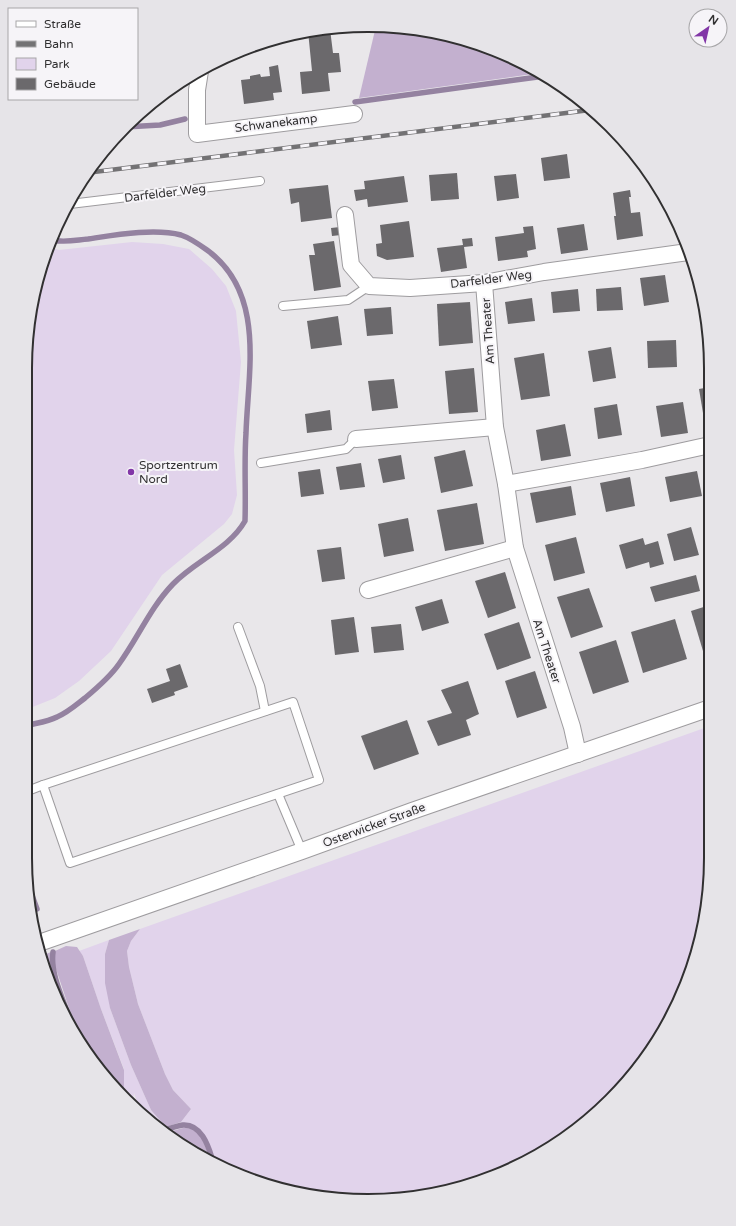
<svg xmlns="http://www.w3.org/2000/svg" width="736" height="1226" font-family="'Varela Round',sans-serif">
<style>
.green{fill:#e1d3eb}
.forest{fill:#c3b0cf}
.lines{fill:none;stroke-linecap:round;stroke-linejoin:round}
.stream{stroke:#9482a0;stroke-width:5.5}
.building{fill:#6b696c}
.service-casing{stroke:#9e9c9f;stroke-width:10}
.minor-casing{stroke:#9e9c9f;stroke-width:18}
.service{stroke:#fff;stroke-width:8}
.minor{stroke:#fff;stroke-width:16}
.rail-casing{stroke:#737274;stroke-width:4.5}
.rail{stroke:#f6f4f8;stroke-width:3;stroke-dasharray:9;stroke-linecap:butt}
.poi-dot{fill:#8236a7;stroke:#f6f4f8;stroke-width:1.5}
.labels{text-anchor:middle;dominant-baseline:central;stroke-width:4;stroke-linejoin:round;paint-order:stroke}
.street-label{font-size:12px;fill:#313031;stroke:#f6f4f8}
.poi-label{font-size:12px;fill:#313031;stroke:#f6f4f8;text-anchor:start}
.rim{fill:none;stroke:#313031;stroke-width:2}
</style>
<rect width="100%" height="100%" fill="#e9e7ea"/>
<g class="green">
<polygon points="132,242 163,244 189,249 212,269 226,286 236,311 241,362 234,450 237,495 232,514 224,524 162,575 111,651 79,681 55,698 25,710 26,345 43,258 49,247 59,250"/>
<polygon points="710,726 710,881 693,968 653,1049 577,1130 478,1183 368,1201 258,1183 209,1157 205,1144 192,1129 183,1128 181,1122 191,1109 173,1090 165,1074 138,1004 129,967 127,951 131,941 140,929"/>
<polygon points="109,940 105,954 110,1008 131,1065 151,1110 166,1127 159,1130 140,1111 134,1093 133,1104 124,1095 124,1069 101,1009 83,956 79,951"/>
</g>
<g class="forest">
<polygon points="376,26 435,32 499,51 540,73 359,98"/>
<polygon points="140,929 131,941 127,951 129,967 138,1004 165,1074 173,1090 191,1109 181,1122 166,1127 151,1110 131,1065 110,1008 105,983 105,954 109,940"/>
<polygon points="66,946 77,947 83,956 101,1009 124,1070 124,1095 96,1067 77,1032 53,960 55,951"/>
<polygon points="51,952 50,961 53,977 64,1007 43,968 42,964 46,954"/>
<path d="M183 1128C186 1128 190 1128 193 1129 202 1134 206 1148 209 1157L168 1135V1132Z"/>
</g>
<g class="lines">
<g class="stream">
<polyline points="355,102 545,76"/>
<polyline points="125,127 160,125 185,119"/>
<path d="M25 726C36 723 47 722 57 717 67 713 76 705 85 698 97 688 110 677 119 664 138 638 150 608 173 584 195 561 229 549 245 521 246 491 244 462 246 433 248 371 266 293 207 250 200 245 190 238 181 235 154 228 115 235 88 239 76 240 64 243 52 240"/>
<polyline points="30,890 37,909"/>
<path d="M53 952C50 973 63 999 70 1019"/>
<path d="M161 1131C168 1129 176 1126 183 1125 201 1124 208 1145 212 1158"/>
</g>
</g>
<g class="building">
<polygon points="330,29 333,53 339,53 341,72 328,73 330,91 302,94 300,72 312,71 308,31"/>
<polygon points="278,65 282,92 273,93 274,100 244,104 241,80 250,79 250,76 260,74 261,77 270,76 269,67"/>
<polygon points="567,154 570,178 544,181 541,158"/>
<polygon points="457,173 459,199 431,201 429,175"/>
<polygon points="516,174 519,198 497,201 494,176"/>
<polygon points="404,176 408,202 368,207 367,199 356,201 354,190 365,189 364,181"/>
<polygon points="328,185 332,218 301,222 299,202 291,204 289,189"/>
<polygon points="630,190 631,197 629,197 631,213 640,212 643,236 617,240 614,216 616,216 613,193"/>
<polygon points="409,221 414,257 387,260 377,256 376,244 382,243 380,225"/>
<polygon points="584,224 588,250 561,254 557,228"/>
<polygon points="533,226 536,249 527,251 528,257 498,261 495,237 524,233 523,227"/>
<polygon points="340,227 341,235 332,236 331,228"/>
<polygon points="472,238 473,246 464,247 467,268 441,272 437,248 463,245 462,239"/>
<polygon points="334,241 341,287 314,291 309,255 315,255 313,244"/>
<polygon points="665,275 669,302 644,306 640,278"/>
<polygon points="621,287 623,310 597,311 596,289"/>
<polygon points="578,289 580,311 553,313 551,292"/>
<polygon points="532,298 535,321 508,324 505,302"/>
<polygon points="470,302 473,343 439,346 437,304"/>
<polygon points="391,307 393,334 367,336 364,309"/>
<polygon points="338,316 342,345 311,349 307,321"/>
<polygon points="676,340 677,367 648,368 647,341"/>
<polygon points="611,347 616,378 593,382 588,351"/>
<polygon points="544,353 550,396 521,400 514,358"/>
<polygon points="474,368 478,412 449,414 445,371"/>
<polygon points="394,379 398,408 372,411 368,381"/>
<polygon points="710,387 710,418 704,419 699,389"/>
<polygon points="683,402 688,433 661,437 656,406"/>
<polygon points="617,404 622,435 598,439 594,408"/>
<polygon points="330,410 332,430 307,433 305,414"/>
<polygon points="565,424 571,456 541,461 536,430"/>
<polygon points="465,450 473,486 441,493 434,457"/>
<polygon points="401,455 405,479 383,483 378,459"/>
<polygon points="361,463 365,487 340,490 336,467"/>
<polygon points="320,469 324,494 301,497 298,472"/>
<polygon points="697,471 702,496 670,502 665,477"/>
<polygon points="630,477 635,506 606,512 600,483"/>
<polygon points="571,486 576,515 536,523 530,493"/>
<polygon points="477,503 484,544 445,551 437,510"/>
<polygon points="408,518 414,551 384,557 378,524"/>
<polygon points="691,527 699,555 674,561 667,534"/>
<polygon points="576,537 585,573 554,581 545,545"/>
<polygon points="643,538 645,545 658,541 664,564 650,568 649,562 626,569 619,545"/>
<polygon points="341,547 345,579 322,582 317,550"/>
<polygon points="505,572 516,608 488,618 475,581"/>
<polygon points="696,575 700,591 655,602 650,587"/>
<polygon points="589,588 603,627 571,638 557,597"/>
<polygon points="442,599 449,623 422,631 415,607"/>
<polygon points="710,605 710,649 703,651 691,611"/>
<polygon points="354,617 359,652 335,655 331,620"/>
<polygon points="675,619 687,659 643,673 631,632"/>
<polygon points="519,622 531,658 497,670 484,634"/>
<polygon points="401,624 404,650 374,653 371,627"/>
<polygon points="616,640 629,682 593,694 579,652"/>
<polygon points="180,664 188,687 174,692 175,695 152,703 147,689 170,681 166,669"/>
<polygon points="535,671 547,708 517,718 505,681"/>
<polygon points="468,681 479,714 466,720 471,735 438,746 427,721 452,713 441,690"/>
<polygon points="407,720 419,754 374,770 361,736"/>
</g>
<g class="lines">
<g class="service-casing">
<g id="service">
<polyline points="70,204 260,181"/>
<polyline points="283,306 348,300 369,286"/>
<polyline points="261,463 346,449 356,439"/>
<polyline points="238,627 260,686 265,711"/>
<polygon points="293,702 319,780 70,863 43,785"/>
<polyline points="25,792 43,785"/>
<polyline points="278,794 302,851"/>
</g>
</g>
<g class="minor-casing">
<g id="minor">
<polyline points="200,71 197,90 197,134 354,114"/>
<polyline points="345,215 351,265 369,286 410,288 484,283 544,272 688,252"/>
<polyline points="484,283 495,427 506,484 515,548 572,727 578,754"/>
<polyline points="356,439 495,427"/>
<polyline points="506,484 642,460 710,445"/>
<polyline points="368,590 515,548"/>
<polyline points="39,943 302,851 412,811 710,708"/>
</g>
</g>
<use href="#service" class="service"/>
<use href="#minor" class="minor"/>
<g class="rail-casing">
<polyline id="rail" points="86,173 590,110"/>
</g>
<use href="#rail" class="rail"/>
</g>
<circle class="poi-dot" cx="131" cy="472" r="4"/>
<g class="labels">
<g class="street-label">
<text transform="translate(276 123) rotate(-7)">Schwanekamp</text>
<text transform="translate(165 193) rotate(-7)">Darfelder Weg</text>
<text transform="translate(491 279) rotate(-7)">Darfelder Weg</text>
<text transform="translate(488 331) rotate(-94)">Am Theater</text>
<text transform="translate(547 651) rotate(72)">Am Theater</text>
<text transform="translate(374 825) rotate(-20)">Osterwicker Straße</text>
</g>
<g class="poi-label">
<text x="139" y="465">Sportzentrum<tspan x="139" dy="14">Nord</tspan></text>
</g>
</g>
<path d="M0 0H736V1226H0ZM368 32H368A336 336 0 0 1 704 368V858A336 336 0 0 1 368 1194H368A336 336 0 0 1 32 858V368A336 336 0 0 1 368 32Z" fill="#e6e4e8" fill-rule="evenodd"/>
<path class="rim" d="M368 32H368A336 336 0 0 1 704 368V858A336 336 0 0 1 368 1194H368A336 336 0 0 1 32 858V368A336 336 0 0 1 368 32Z"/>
<rect x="8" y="8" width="130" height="92" fill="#f6f4f8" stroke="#a7a6a8"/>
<rect x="16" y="21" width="20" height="6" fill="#ffffff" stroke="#a7a6a8"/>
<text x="44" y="28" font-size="12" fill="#313031">Straße</text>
<rect x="16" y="41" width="20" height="6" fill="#737274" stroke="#a7a6a8"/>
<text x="44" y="48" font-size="12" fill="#313031">Bahn</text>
<rect x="16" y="58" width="20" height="12" fill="#e1d3eb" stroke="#a7a6a8"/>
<text x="44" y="68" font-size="12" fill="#313031">Park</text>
<rect x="16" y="78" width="20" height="12" fill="#6b696c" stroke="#a7a6a8"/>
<text x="44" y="88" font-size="12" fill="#313031">Gebäude</text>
<g transform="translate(708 28) rotate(34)"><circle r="19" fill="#f6f4f8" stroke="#a7a6a8"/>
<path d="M0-3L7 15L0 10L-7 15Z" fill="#8236a7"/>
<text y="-6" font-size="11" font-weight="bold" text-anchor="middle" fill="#313031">N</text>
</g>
</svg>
